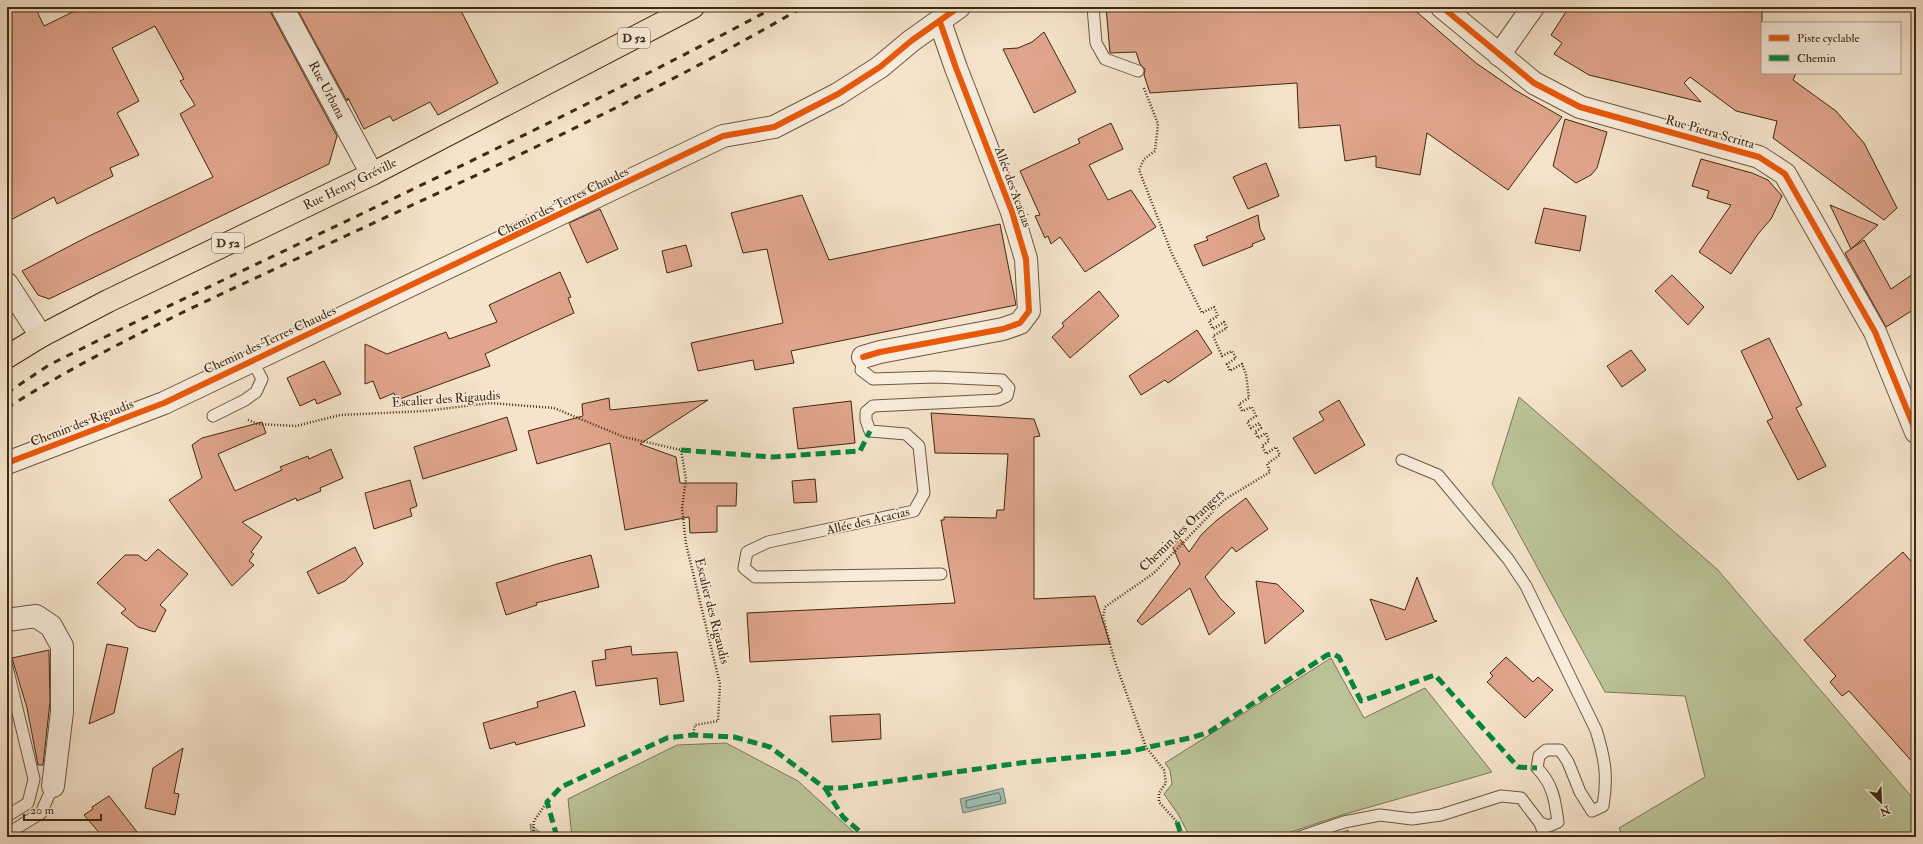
<svg xmlns="http://www.w3.org/2000/svg" width="1923" height="844" font-family="'IM FELL Double Pica',serif">
<style>
.green{fill:#bbc498;stroke:#7e7654}
.water{fill:#9dbfb2;stroke:#788371}
.lines{fill:none;stroke-linecap:round;stroke-linejoin:round}
.shore{stroke:#6e7461;stroke-width:1}
.building{fill:#e0a58c;stroke:#402810}
.lane-casing{stroke:#6d573f;stroke-width:13}
.street-casing{stroke:#6d573f;stroke-width:24}
.primary-casing{stroke:#402810;stroke-width:24}
.path{stroke:#402810;stroke-width:2.5;stroke-dasharray:1 2;stroke-linecap:butt}
.lane{stroke:#f8eddd;stroke-width:11}
.street{stroke:#f8eddd;stroke-width:22}
.primary{stroke:#f5e4cb;stroke-width:22}
.rail{stroke:#402810;stroke-width:3;stroke-dasharray:7 7;stroke-linecap:butt}
.quiet{stroke:#00873e;stroke-width:5;stroke-dasharray:10 5;stroke-linecap:butt}
.cycleway-casing{stroke:#f8eddd;stroke-width:8}
.cycleway{stroke:#e8590c;stroke-width:6}
.labels{text-anchor:middle;dominant-baseline:central;stroke-width:3;stroke-linejoin:round;paint-order:stroke}
.shield{fill:#f8eddd;stroke:#77634e;stroke-width:1}
.shield-label{font-size:12px;font-weight:bold;fill:#402810}
.street-label{font-size:13px;fill:#402810;stroke:#f8eddd}
</style>
<rect width="100%" height="100%" fill="#f5e4cb"/>
<filter id="stains"><feTurbulence type="fractalNoise" baseFrequency=".005" numOctaves="4"/><feColorMatrix values="0 0 0 0 .2 0 0 0 0 .09 0 0 0 0 .02 0 0 0 .5 -.17"/></filter>
<radialGradient id="worn" r=".72"><stop offset=".6" stop-color="#630" stop-opacity="0"/><stop offset="1" stop-color="#630" stop-opacity=".3"/></radialGradient>
<g class="green">
<polygon points="1519,397 1717,569 1916,802 1916,837 1623,837 1619,828 1705,777 1685,696 1605,692 1492,484"/>
<polygon points="1331,658 1364,718 1425,688 1492,772 1342,815 1276,837 1190,837 1178,814 1164,794 1172,784 1170,770 1165,763"/>
<polygon points="726,743 798,781 859,837 572,837 568,799 677,745"/>
<polygon points="530,824 546,837 532,837"/>
<polygon points="1348,830 1351,837 1329,837"/>
</g>
<polygon class="water" points="1003,788 1006,803 963,813 960,799"/>
<g class="lines">
<polygon class="shore" points="999,793 1001,798 1000,801 968,808 966,807 966,801"/>
</g>
<g class="building">
<polygon points="7,7 35,7 44,26 83,7 270,7 271,13 337,136 329,164 49,299 38,295 22,271 89,236 213,177 180,114 195,105 180,81 184,79 155,26 112,48 139,101 117,113 139,155 110,168 113,176 57,204 54,197 7,222"/>
<polygon points="296,7 459,7 498,83 438,115 430,102 393,121 390,116 364,129 348,98 347,101"/>
<polygon points="1106,7 1411,7 1476,63 1515,90 1562,117 1508,190 1427,133 1420,175 1376,167 1376,156 1345,161 1340,125 1299,128 1297,83 1150,93 1144,75 1145,69 1140,64 1136,52 1110,53"/>
<polygon points="1569,7 1762,7 1762,73 1796,73 1793,80 1836,111 1864,143 1897,208 1884,220 1773,138 1777,121 1736,111 1690,77 1684,83 1701,102 1589,75 1554,54 1562,43 1551,35"/>
<polygon points="1044,32 1076,92 1034,113 1003,49 1018,48 1032,42"/>
<polygon points="1565,119 1607,132 1597,168 1591,175 1576,183 1553,166"/>
<polygon points="1111,123 1123,149 1089,165 1108,200 1131,190 1156,227 1085,272 1060,237 1051,244 1048,236 1045,238 1035,216 1040,215 1020,171 1080,143 1078,139"/>
<polygon points="1701,159 1752,173 1768,180 1782,196 1771,219 1758,234 1731,274 1699,252 1731,205 1707,198 1709,191 1692,186"/>
<polygon points="1266,163 1279,196 1248,209 1233,177"/>
<polygon points="802,195 829,260 1000,224 1016,305 791,351 794,363 755,370 753,360 698,371 691,343 783,323 767,249 743,253 731,213"/>
<polygon points="1830,205 1878,225 1851,249"/>
<polygon points="1544,208 1586,216 1580,251 1535,243"/>
<polygon points="600,209 618,249 587,263 569,223"/>
<polygon points="1258,215 1260,229 1265,239 1252,244 1253,246 1203,266 1194,245 1208,240 1206,237"/>
<polygon points="1864,240 1891,289 1916,272 1916,308 1886,327 1845,253"/>
<polygon points="686,245 692,266 667,273 662,251"/>
<polygon points="560,272 571,297 568,298 574,313 485,354 490,366 397,400 394,393 380,399 373,381 365,384 365,344 387,354 446,332 449,339 497,322 489,305"/>
<polygon points="1672,275 1704,307 1688,325 1655,291"/>
<polygon points="1099,291 1119,316 1070,358 1052,337 1064,326 1062,323"/>
<polygon points="1197,330 1212,353 1168,383 1165,380 1141,395 1129,376"/>
<polygon points="1769,338 1802,405 1796,408 1826,466 1798,480 1767,421 1773,418 1741,351"/>
<polygon points="1631,350 1646,370 1622,387 1607,366"/>
<polygon points="324,361 341,394 317,404 315,399 300,406 287,378"/>
<polygon points="609,398 610,410 708,400 640,444 676,457 680,483 737,483 736,506 717,506 717,532 690,533 689,517 625,530 610,443 537,464 528,431 583,416 582,404"/>
<polygon points="1339,400 1365,445 1315,474 1293,438 1324,420 1319,412"/>
<polygon points="851,401 855,443 798,449 793,408"/>
<polygon points="931,413 1034,419 1040,436 1034,437 1034,599 1095,596 1110,644 750,662 747,613 955,603 941,520 944,520 944,517 996,518 997,510 1004,510 1008,454 935,453"/>
<polygon points="507,417 517,450 423,479 414,447"/>
<polygon points="262,422 266,433 218,454 235,491 282,470 280,467 308,456 309,459 331,449 343,478 320,488 321,491 297,501 296,498 242,522 262,537 251,552 254,554 249,561 254,565 232,586 169,500 202,478 192,445 202,438"/>
<polygon points="815,479 817,502 794,503 792,481"/>
<polygon points="410,480 417,506 410,509 412,516 374,529 365,493"/>
<polygon points="1246,498 1268,529 1236,552 1232,547 1205,577 1220,598 1235,613 1209,635 1190,588 1142,625 1137,621 1180,564 1171,543 1180,539 1189,552 1202,534 1217,520"/>
<polygon points="355,547 363,564 345,581 318,594 307,572"/>
<polygon points="158,549 188,574 160,605 166,610 155,632 138,627 121,613 126,609 97,583 125,555 138,555 146,561"/>
<polygon points="1903,552 1916,567 1916,766 1849,691 1842,696 1830,682 1836,676 1804,640"/>
<polygon points="591,555 599,587 536,603 537,605 506,615 496,583 557,564"/>
<polygon points="1417,577 1434,620 1437,621 1386,640 1370,599 1405,610"/>
<polygon points="1256,581 1277,584 1304,611 1265,644"/>
<polygon points="107,644 128,648 114,713 89,724"/>
<polygon points="631,646 632,655 677,652 684,701 660,705 657,678 596,686 592,661 606,659 605,650"/>
<polygon points="49,650 50,702 43,765 38,765 27,708 12,658"/>
<polygon points="1506,657 1533,682 1538,677 1553,690 1525,718 1487,682 1493,676 1490,673"/>
<polygon points="575,691 585,726 516,745 515,742 490,749 483,723 538,707 537,702"/>
<polygon points="880,714 881,739 832,742 830,716"/>
<polygon points="183,748 174,793 179,794 175,815 145,808 153,768"/>
<polygon points="109,796 141,837 103,837 84,815 93,809 92,807"/>
</g>
<g class="lines">
<g class="lane-casing">
<g id="lane">
<polyline points="1093,7 1096,43 1105,59 1138,71"/>
<polyline points="863,357 861,370 873,379 935,377 1002,380 1009,388 1007,396 998,400 873,406 866,412 866,420 870,431 906,434 919,446 924,493 914,511 768,542 747,552 744,568 755,577 941,574"/>
<polyline points="213,416 245,400 256,392 262,379 252,360"/>
<path d="M1402 460 1438 475 1508 559 1526 586 1596 730C1605 759 1608 776 1603 806L1592 811 1580 792 1568 762 1560 750H1546L1539 756 1537 768C1553 784 1555 800 1558 822L1549 826 1540 823"/>
<polyline points="7,667 34,779 28,803 7,816"/>
<polyline points="7,834 41,813 53,786"/>
<polyline points="1300,837 1344,822 1380,815 1412,819 1441,815 1501,796 1521,798 1540,823 1545,837"/>
</g>
</g>
<g class="street-casing">
<g id="street">
<polyline points="282,7 372,174"/>
<polyline points="1442,7 1534,83 1580,107 1759,157 1785,174 1875,332 1916,432"/>
<polyline points="1499,55 1533,7"/>
<polyline points="7,284 41,336"/>
<polyline points="863,357 880,352 1003,329 1020,323 1029,311 1026,259 1012,212 956,68 940,22"/>
<polyline points="7,463 164,403 723,136 774,127 838,94 880,67 911,41 959,7"/>
<polyline points="7,620 36,616 51,626 62,646 62,712 53,786"/>
</g>
</g>
<g class="primary-casing">
<polyline id="primary" points="7,357 41,336 108,301 372,174 693,7"/>
</g>
<g class="path">
<polyline points="1144,88 1158,124 1155,151 1144,159 1139,170 1172,254 1202,313 1214,307 1218,316 1209,321 1213,329 1224,322 1227,328 1213,336 1222,356 1232,351 1236,358 1227,364 1230,371 1242,364 1246,374 1249,398 1239,404 1242,411 1252,407 1256,416 1247,422 1251,428 1259,423 1261,428 1255,432 1258,438 1266,433 1269,441 1262,446 1266,454 1276,447 1280,455 1267,464 1270,472 1224,500 1154,573 1105,607 1103,617 1114,659 1146,747 1164,770 1166,783 1159,793 1159,802 1177,822"/>
<polyline points="248,420 258,424 296,426 340,415 425,411 490,403 554,408 624,437 681,450 686,479 682,508 686,544 720,684 718,721 695,725 693,735"/>
<polyline points="533,837 534,821 547,802"/>
</g>
<use href="#lane" class="lane"/>
<use href="#street" class="street"/>
<use href="#primary" class="primary"/>
<g class="rail">
<path d="M7 393 49 365 113 333C334 226 558 123 775 7"/>
<path d="M7 408C98 350 196 306 294 260 465 180 639 103 803 7"/>
</g>
<g class="quiet">
<polyline points="681,450 772,457 860,451 870,431"/>
<polyline points="825,788 843,817 866,837"/>
<polyline points="1177,822 1182,837"/>
<polyline points="557,837 547,802 561,787 667,738 693,735 734,737 770,747 825,788 842,788 1020,763 1127,752 1194,737 1209,732 1327,655 1333,654 1339,657 1361,701 1435,675 1518,767 1537,768"/>
</g>
<g class="cycleway-casing">
<g id="cycleway">
<polyline points="1442,7 1534,83 1580,107 1759,157 1785,174 1875,332 1916,432"/>
<polyline points="863,357 880,352 1003,329 1020,323 1029,311 1026,259 1012,212 956,68 940,22"/>
<polyline points="7,463 164,403 723,136 774,127 838,94 880,67 911,41 959,7"/>
</g>
</g>
<use href="#cycleway" class="cycleway"/>
</g>
<g class="labels">
<g class="shield">
<rect x="618" y="28" width="32" height="20" rx="3"/>
<rect x="212" y="233" width="32" height="20" rx="3"/>
</g>
<g class="shield-label">
<text x="634" y="38">D 52</text>
<text x="228" y="243">D 52</text>
</g>
<g class="street-label">
<text transform="translate(327 90) rotate(62)">Rue Urbana</text>
<text transform="translate(1710 132) rotate(16)">Rue Pietra Scritta</text>
<text transform="translate(350 184) rotate(-26)">Rue Henry Gréville</text>
<text transform="translate(1013 187) rotate(70)">Allée des Acacias</text>
<text transform="translate(563 202) rotate(-26)">Chemin des Terres Chaudes</text>
<text transform="translate(270 340) rotate(-25)">Chemin des Terres Chaudes</text>
<text transform="translate(446 399) rotate(-4)">Escalier des Rigaudis</text>
<text transform="translate(82 423) rotate(-21)">Chemin des Rigaudis</text>
<text transform="translate(868 521) rotate(-13)">Allée des Acacias</text>
<text transform="translate(1182 530) rotate(-44)">Chemin des Orangers</text>
<text transform="translate(712 611) rotate(76)">Escalier des Rigaudis</text>
</g>
</g>
<rect width="1923" height="844" fill="none" stroke="#f5e4cb" stroke-width="24"/>
<rect x="8" y="8" width="1907" height="828" fill="none" stroke="#402810" stroke-width="2"/>
<rect x="12" y="12" width="1899" height="820" fill="none" stroke="#402810"/>
<rect x="1761" y="22" width="140" height="52" fill="#f8eddd" stroke="#ae9e8b"/>
<rect x="1769" y="35" width="20" height="6" fill="#e8590c" stroke="#ae9e8b"/>
<text x="1797" y="42" font-size="12" fill="#402810">Piste cyclable</text>
<rect x="1769" y="55" width="20" height="6" fill="#00873e" stroke="#ae9e8b"/>
<text x="1797" y="62" font-size="12" fill="#402810">Chemin</text>
<g transform="translate(1881 802) rotate(156)" stroke="#f8eddd" stroke-width="3" paint-order="stroke">
<path d="M0-3L7 15L0 10L-7 15Z" fill="#402810"/>
<text y="-6" font-size="11" font-weight="bold" text-anchor="middle" fill="#402810">N</text>
</g>
<path d="M24 814v6h77v-6" fill="none" stroke="#402810" stroke-width="2"/>
<text x="30" y="814" font-size="12" fill="#402810" stroke="#f8eddd" stroke-width="3" paint-order="stroke">20 m</text>
<rect width="100%" height="100%" filter="url(#stains)"/>
<rect width="100%" height="100%" fill="url(#worn)"/>
</svg>
